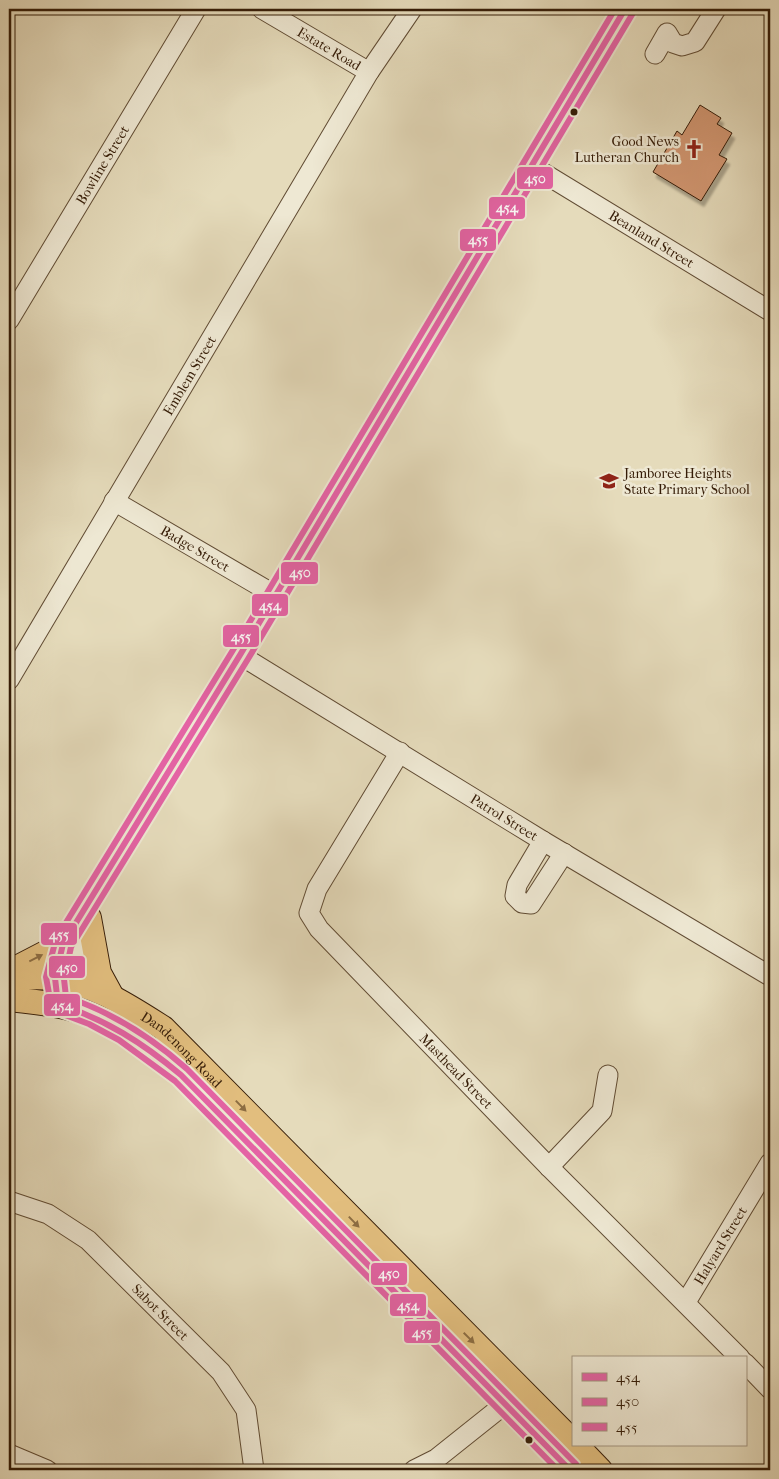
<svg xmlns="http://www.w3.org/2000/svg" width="779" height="1479" font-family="'IM FELL French Canon',serif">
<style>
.building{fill:#d19671;stroke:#351c07;filter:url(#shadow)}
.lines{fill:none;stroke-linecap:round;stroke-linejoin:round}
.minor-casing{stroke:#614c34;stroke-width:21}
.major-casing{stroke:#351c07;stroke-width:26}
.minor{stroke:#eee8d3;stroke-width:19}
.major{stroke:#e2be7e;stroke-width:24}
.bus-1-casing{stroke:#eee8d3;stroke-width:10}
.bus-2-casing{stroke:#eee8d3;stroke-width:10}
.bus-3-casing{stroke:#eee8d3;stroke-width:10}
.bus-1{stroke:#e463a4;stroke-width:6}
.bus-2{stroke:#e463a4;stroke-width:6}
.bus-3{stroke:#e463a4;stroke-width:6}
.oneway{fill:#8c6d42}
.bus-dot{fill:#351c07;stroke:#eee8d3;stroke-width:2}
.labels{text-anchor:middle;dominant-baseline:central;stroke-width:5;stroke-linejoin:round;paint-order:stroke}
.street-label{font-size:14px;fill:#351c07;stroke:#eee8d3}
.poi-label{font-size:14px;fill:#351c07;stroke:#eee8d3;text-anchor:end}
.line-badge{stroke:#eee8d3;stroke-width:2}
.badge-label{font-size:14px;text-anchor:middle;font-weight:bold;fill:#fff}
</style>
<defs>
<filter id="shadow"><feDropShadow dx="3" dy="5.5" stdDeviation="1" flood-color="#0004"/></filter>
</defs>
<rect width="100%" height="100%" fill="#e5dbbb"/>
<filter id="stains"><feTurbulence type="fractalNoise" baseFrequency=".004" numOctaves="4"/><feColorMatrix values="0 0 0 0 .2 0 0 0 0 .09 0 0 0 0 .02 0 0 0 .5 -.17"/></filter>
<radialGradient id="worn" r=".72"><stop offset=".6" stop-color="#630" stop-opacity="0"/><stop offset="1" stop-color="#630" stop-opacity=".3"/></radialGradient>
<polygon class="building" points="700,105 721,118 717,124 732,133 719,155 727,159 701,201 653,172 677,131 682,135"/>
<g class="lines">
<g class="minor-casing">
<g id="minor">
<path id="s1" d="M262 9 369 72"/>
<polyline points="655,54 667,33 673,43 682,46 695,42 716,9"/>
<path id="s2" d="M532 166 770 311"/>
<path id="s3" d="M9 320 196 9"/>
<path id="s4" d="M114 501 275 595"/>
<path id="s5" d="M240 655 543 841 770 976"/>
<path id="s6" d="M9 680 369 72 412 9"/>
<path id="s7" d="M400 752 317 889 309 913 319 929 549 1167 740 1358"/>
<polyline points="543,841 517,885 515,896 522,903 531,904 564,853"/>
<polyline points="65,992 73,981 89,921"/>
<polyline points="58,1004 55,978 63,944 240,655 625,9"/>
<polyline points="549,1167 602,1111 608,1075"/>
<path id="s8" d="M9 1201 48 1214 88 1240 221 1372 246 1410 254 1470"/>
<path id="s9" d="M686 1302 770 1163"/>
<polyline points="745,1363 770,1389"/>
<polyline points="9,1454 47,1470"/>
<polyline points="414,1470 436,1459 515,1396"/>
</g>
</g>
<g class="major-casing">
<g id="major">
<polyline points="89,918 99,973 111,995"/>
<polyline points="9,972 63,944"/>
<path id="s10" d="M9 978C23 978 38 976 51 978 94 983 127 1005 163 1028L573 1442"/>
<path d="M9 999C50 1003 84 1007 121 1029 182 1065 242 1136 292 1187 385 1281 477 1376 570 1470"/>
<polyline points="576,1445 600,1470"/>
</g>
</g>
<use href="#minor" class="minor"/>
<use href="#major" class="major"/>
<g class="bus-1-casing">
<path id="bus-1" d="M570 1470 181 1075C143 1043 105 1019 58 1004L55 978 63 944 240 655 625 9"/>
</g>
<g class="bus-2-casing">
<path id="bus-2" d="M576 1464 187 1069C151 1037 112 1012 66 997L64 979 71 947 248 659 633 13"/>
</g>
<g class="bus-3-casing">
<polyline id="bus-3" points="558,1470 175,1081 119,1040 89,1024 52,1010 46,977 56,939 233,650 615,9"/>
</g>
<use href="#bus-1" class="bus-1"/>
<use href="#bus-2" class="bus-2"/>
<use href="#bus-3" class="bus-3"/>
</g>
<defs><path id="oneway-solid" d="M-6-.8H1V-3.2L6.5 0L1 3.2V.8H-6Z" transform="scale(1.25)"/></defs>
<g class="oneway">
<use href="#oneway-solid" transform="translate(36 958) rotate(-27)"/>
<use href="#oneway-solid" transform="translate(241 1106) rotate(46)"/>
<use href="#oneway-solid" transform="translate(354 1222) rotate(46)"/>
<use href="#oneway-solid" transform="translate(469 1338) rotate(45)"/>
</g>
<defs>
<g id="church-bare" transform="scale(1.5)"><path d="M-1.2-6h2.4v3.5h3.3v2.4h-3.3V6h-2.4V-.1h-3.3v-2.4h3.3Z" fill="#8f2418" stroke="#eee8d3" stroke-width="2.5" paint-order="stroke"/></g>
<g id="school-bare" transform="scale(1.5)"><path d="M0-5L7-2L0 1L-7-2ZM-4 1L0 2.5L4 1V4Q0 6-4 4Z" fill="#8f2418" stroke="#eee8d3" stroke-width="2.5" paint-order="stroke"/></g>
</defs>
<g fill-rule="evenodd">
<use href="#church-bare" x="694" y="149"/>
<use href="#school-bare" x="609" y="481"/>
</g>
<g class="bus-dot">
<circle cx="574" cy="112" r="4.5"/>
<circle cx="529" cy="1440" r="4.5"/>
</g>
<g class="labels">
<g class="street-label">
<text stroke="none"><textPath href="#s1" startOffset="78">Estate Road</textPath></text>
<text stroke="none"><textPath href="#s3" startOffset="181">Bowline Street</textPath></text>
<text stroke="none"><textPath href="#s2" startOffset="140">Beanland Street</textPath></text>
<text stroke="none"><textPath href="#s6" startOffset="354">Emblem Street</textPath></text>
<text stroke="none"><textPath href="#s4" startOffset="94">Badge Street</textPath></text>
<text stroke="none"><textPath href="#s5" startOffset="310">Patrol Street</textPath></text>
<text stroke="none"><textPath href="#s10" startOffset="194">Dandenong Road</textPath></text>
<text stroke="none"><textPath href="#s7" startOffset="402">Masthead Street</textPath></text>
<text stroke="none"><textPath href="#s9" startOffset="66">Halyard Street</textPath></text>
<text stroke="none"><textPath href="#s8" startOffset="191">Sabot Street</textPath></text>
</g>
<g class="poi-label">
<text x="679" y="141">Good News<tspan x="679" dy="16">Lutheran Church</tspan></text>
<text x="624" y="473" text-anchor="start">Jamboree Heights<tspan x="624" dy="16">State Primary School</tspan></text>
</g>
</g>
<g class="line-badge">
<rect x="516" y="166" width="38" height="24" rx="5" fill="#e463a4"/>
<rect x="488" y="196" width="38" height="24" rx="5" fill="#e463a4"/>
<rect x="459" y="228" width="38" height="24" rx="5" fill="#e463a4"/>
<rect x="280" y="561" width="39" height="24" rx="5" fill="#e463a4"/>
<rect x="251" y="593" width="38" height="24" rx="5" fill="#e463a4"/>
<rect x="222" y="624" width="38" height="24" rx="5" fill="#e463a4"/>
<rect x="40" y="922" width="38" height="24" rx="5" fill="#e463a4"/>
<rect x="48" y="955" width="38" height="24" rx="5" fill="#e463a4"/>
<rect x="43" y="993" width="38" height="24" rx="5" fill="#e463a4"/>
<rect x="370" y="1262" width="38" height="24" rx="5" fill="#e463a4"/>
<rect x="389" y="1293" width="38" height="24" rx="5" fill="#e463a4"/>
<rect x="403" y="1320" width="38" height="24" rx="5" fill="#e463a4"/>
</g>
<g class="badge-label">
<text x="535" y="183">450</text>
<text x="507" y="212">454</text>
<text x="478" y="244">455</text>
<text x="300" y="577">450</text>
<text x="270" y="610">454</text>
<text x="241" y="641">455</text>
<text x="59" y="939">455</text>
<text x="67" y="972">450</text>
<text x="62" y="1010">454</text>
<text x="389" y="1278">450</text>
<text x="408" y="1310">454</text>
<text x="422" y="1337">455</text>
</g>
<rect width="779" height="1479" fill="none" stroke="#e5dbbb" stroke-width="30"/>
<rect x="10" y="10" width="759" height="1459" fill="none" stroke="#351c07" stroke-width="2.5"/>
<rect x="15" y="15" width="749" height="1449" fill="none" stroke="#351c07"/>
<rect x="572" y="1356" width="175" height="90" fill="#eee8d3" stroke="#a49681"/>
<rect x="582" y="1373" width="25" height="8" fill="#e463a4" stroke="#a49681"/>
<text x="616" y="1382" font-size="15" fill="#351c07">454</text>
<rect x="582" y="1398" width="25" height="8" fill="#e463a4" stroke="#a49681"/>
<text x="616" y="1406" font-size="15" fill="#351c07">450</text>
<rect x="582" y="1423" width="25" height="8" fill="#e463a4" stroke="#a49681"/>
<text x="616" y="1432" font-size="15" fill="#351c07">455</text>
<rect width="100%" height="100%" filter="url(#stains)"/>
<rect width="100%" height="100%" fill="url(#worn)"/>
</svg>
